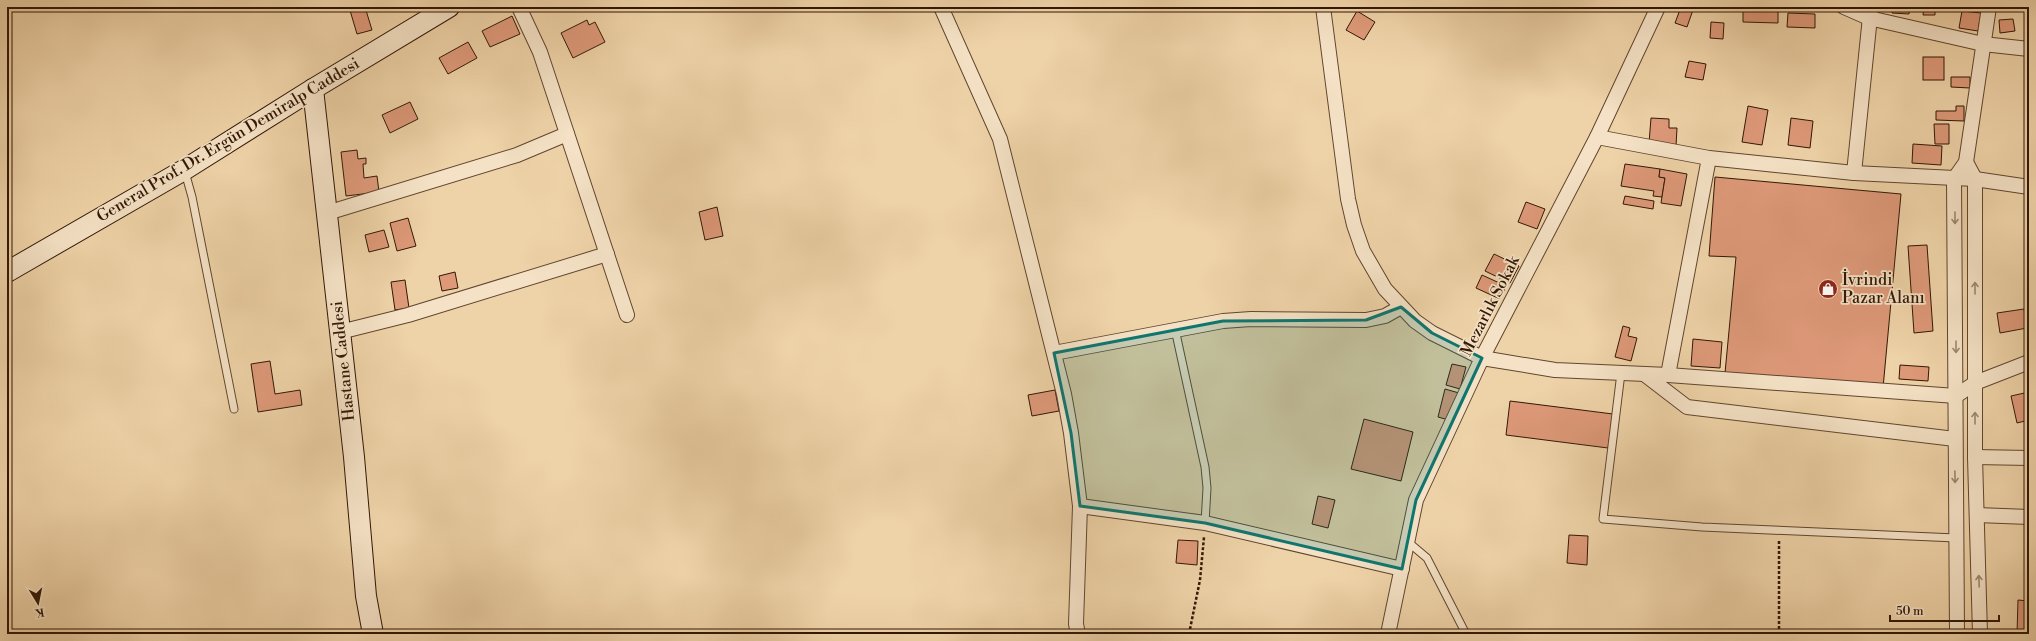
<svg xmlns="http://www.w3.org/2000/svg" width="2036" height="641" font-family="'Libre Bodoni',serif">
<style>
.building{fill:#de9979;stroke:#311705}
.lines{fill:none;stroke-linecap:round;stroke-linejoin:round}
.lane-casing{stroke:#60462e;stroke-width:9}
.street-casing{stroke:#60462e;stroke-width:16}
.secondary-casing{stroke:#311705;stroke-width:22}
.path{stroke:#311705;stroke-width:2.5;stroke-dasharray:3 2;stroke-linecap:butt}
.lane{stroke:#f5e2c6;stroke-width:7}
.street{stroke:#f5e2c6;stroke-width:14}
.secondary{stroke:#f5e2c6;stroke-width:20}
.oneway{stroke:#9d876f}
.marked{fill:#0f766e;fill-opacity:0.2;stroke:#0f766e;stroke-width:3;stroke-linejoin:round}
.labels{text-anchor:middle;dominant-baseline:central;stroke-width:3.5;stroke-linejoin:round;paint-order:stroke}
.street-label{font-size:16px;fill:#311705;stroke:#f5e2c6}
.poi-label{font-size:16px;fill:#311705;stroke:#f5e2c6;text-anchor:start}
</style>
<rect width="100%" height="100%" fill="#efd3a8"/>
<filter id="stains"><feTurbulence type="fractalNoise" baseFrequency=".005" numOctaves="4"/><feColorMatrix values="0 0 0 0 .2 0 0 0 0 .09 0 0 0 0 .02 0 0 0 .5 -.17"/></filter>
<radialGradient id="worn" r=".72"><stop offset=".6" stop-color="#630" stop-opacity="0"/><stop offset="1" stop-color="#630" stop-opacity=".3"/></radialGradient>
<g class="building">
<polygon points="349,7 365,7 372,30 357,34"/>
<polygon points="1681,7 1694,7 1687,27 1675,23"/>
<polygon points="1743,7 1778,9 1778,23 1743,22"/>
<polygon points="1893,7 1910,7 1909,14 1892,13"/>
<polygon points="1924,7 1935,7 1935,15 1923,15"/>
<polygon points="1357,11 1375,22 1364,40 1346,30"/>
<polygon points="1962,11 1981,13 1978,31 1959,28"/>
<polygon points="1788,13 1815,14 1815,28 1787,27"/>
<polygon points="512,16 520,34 490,47 482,31"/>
<polygon points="2013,19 2015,31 2000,33 1999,20"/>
<polygon points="587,20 589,25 595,22 605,42 573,58 561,33"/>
<polygon points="1711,22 1724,23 1723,39 1710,38"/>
<polygon points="468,42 477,58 448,74 439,58"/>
<rect x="1923" y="57" width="21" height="23"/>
<polygon points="1689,61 1706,64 1703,80 1685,77"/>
<polygon points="1951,77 1970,77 1970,88 1951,87"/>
<polygon points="410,102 418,119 390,133 382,115"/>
<polygon points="1748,106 1768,110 1762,145 1742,142"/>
<polygon points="1956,106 1964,106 1964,121 1936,120 1936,111 1956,111"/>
<polygon points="1651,118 1669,119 1669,128 1677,128 1676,146 1649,143"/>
<polygon points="1791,118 1813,121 1810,148 1788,145"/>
<polygon points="1934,124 1949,124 1949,144 1935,144"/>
<polygon points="1913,144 1942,146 1941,165 1912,163"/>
<polygon points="357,150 358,159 366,158 366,164 363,164 364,178 377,176 379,192 346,196 341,152"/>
<polygon points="1625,164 1660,169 1659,177 1665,178 1662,197 1653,196 1654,191 1621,186"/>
<polygon points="1660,169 1687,174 1681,206 1661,203 1665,178 1659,177"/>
<polygon points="1715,177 1901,194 1883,388 1725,373 1736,257 1709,256"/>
<polygon points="1625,196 1654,201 1653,209 1623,204"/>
<polygon points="1526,202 1545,209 1537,229 1518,222"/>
<polygon points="717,207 723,236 705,240 699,212"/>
<polygon points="408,218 416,246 397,251 390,223"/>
<polygon points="384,230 389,247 369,252 365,235"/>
<polygon points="1927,245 1933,331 1914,333 1908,246"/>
<polygon points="1494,254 1519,266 1510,283 1485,271"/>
<polygon points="455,272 458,288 442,291 439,276"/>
<polygon points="1482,275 1506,286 1500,299 1476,288"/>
<polygon points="405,280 409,308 395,310 391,282"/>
<polygon points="2024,309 2027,328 2000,333 1997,313"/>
<polygon points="1623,326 1630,328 1628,336 1637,338 1631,361 1615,357"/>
<polygon points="1693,339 1722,342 1720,368 1691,366"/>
<polygon points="270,361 275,394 300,390 302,405 258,412 251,364"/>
<polygon points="1452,364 1466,367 1460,389 1446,385"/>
<polygon points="1900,365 1929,367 1928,381 1899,379"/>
<polygon points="1445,389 1459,393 1452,421 1438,417"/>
<polygon points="1055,390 1059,411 1032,416 1028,395"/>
<polygon points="2029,392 2029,420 2017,423 2011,396"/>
<polygon points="1510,401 1613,414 1608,448 1506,435"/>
<polygon points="1364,419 1413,432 1401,481 1351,469"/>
<polygon points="1318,496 1335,500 1328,528 1312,524"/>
<polygon points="1569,535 1588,536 1587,565 1567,563"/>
<polygon points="1178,540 1198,541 1197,565 1176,563"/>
<polygon points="2018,600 2029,601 2029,634 2017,634"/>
</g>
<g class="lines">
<g class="lane-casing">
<g id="lane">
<polyline points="185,172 192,197 234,409"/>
<polyline points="1175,329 1205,467 1207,488 1205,523"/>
<polyline points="1621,373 1603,519 1702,527 1956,538"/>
<polyline points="1408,542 1427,558 1466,634"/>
</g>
</g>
<g class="street-casing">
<g id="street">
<polyline points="519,7 540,52 627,315"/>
<polyline points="941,7 1000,139 1064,394 1071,433 1080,506 1076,624 1078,634"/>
<polyline points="1323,7 1348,199 1354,225 1363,251 1385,289 1415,321 1432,333 1482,358 1555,370 1668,375 1956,396 1975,383 2029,362"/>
<polyline points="1844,7 1869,18 1983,44 2029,49"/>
<polyline points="1597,137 1709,158 1854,173 1975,179 2029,187"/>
<polyline points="1966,162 1975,179 1975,457 1980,634"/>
<polyline points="1854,173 1871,7"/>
<polyline points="327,213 517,155 567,134"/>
<polyline points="340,332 408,315 607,254"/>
<polyline points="1054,353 1223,321 1251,319 1366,320 1385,316 1401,307"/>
<polyline points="1644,374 1687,407 1955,439"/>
<polyline points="1668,375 1709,158"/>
<polyline points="1975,457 2029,458"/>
<polyline points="1080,506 1205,523 1402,569"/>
<polyline points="1977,515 2029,517"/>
<polyline points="1388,634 1416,500 1482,358 1597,137 1658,7"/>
<polyline points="1957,634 1954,179 1966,162 1989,7"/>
</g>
</g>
<g class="secondary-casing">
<g id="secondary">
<polyline points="313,89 354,457 366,596 373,634"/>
<polyline points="7,272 184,170 313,89 449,7"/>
</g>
</g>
<g class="path">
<polyline points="1189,634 1200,580 1204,537"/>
<polyline points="1779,634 1779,541"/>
</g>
<use href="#lane" class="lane"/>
<use href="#street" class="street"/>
<use href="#secondary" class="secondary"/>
</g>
<defs><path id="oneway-shaft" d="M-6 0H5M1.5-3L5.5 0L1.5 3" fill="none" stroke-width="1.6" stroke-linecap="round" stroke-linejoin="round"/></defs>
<g class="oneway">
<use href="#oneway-shaft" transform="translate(1955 218) rotate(90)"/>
<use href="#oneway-shaft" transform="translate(1975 288) rotate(-90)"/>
<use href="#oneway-shaft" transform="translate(1956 347) rotate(90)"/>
<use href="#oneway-shaft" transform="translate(1975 418) rotate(-90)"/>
<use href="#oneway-shaft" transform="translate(1955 477) rotate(89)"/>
<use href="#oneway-shaft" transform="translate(1979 581) rotate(-92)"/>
</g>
<path class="marked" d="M1401 307 1432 333 1482 358 1416 500 1402 569 1205 523 1080 506 1071 433 1054 353 1223 321 1366 320Z"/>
<defs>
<g id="shop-disc" transform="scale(1)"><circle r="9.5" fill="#8f2418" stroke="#f5e2c6"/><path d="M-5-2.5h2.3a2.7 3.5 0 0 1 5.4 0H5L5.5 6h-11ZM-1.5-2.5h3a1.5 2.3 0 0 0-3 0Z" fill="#fff"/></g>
</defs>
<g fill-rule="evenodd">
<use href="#shop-disc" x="1828" y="289"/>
</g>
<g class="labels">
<g class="street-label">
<text transform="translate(228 140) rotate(-31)">General Prof. Dr. Ergün Demiralp Caddesi</text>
<text transform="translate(1490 306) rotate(-63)">Mezarlık Sokak</text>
<text transform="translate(343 361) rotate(-96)">Hastane Caddesi</text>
</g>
<g class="poi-label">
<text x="1842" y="280">İvrindi<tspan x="1842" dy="18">Pazar Alanı</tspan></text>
</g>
</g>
<rect width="2036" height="641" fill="none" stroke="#efd3a8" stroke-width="24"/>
<rect x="8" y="8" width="2020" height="625" fill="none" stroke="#311705" stroke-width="2"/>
<rect x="12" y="12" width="2012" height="617" fill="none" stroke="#311705"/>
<g transform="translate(38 603) rotate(170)" stroke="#f5e2c6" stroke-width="3" paint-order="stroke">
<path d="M0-3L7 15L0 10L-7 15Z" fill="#311705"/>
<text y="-6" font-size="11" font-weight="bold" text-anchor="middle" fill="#311705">K</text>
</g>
<path d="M1890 615v6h109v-6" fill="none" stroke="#311705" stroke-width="2"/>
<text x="1896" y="615" font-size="12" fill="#311705" stroke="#f5e2c6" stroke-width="3" paint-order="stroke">50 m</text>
<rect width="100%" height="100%" filter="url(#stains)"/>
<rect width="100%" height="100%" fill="url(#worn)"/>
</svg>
